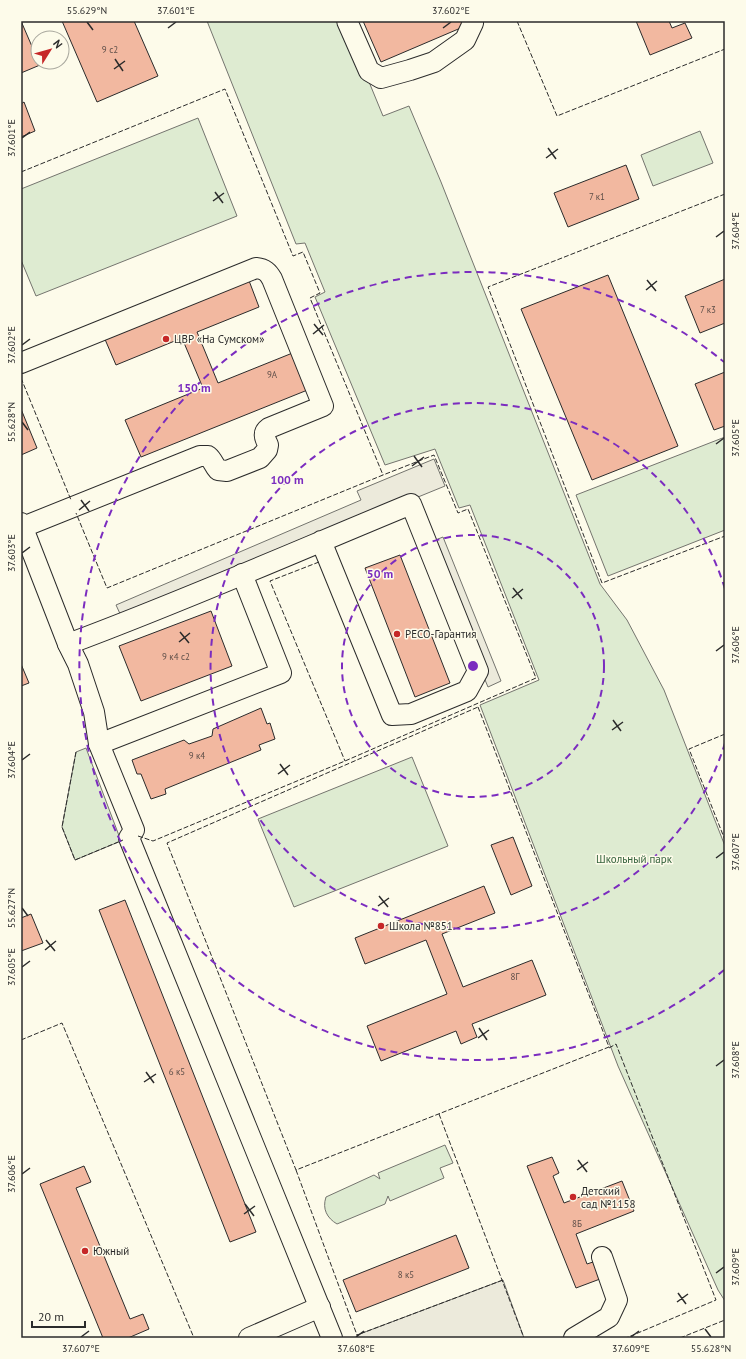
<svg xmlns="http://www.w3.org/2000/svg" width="746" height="1359" font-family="'PT Sans',sans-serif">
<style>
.green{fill:#deebd1;stroke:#74746e}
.parking{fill:#eceadb;stroke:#74746e}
.building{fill:#f2b8a0;stroke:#2b2b2b}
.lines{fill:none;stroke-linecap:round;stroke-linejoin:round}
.minor-casing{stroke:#2b2b2b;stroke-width:22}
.minor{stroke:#fdfbea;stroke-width:20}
.fence{stroke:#2b2b2b;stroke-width:1;stroke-dasharray:5 2;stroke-linecap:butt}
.ticks{fill:none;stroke:#2b2b2b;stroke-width:1.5}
.ring{fill:none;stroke:#7b2cbf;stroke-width:2;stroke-dasharray:7 5}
.poi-dot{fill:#c62828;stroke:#fdfbea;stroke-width:1.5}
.labels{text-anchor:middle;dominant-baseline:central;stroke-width:3;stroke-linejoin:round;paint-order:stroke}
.number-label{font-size:9px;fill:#5d4e48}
.poi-label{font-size:11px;fill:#2b2b2b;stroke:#fdfbea;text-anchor:start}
.park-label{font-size:11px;fill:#34623c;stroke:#fdfbea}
.centre{fill:#7b2cbf;stroke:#fdfbea;stroke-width:2}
.ring-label{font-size:12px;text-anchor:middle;font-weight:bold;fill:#7b2cbf;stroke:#fdfbea;stroke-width:3;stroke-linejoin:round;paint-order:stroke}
.neatline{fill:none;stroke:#2b2b2b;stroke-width:1.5}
.ticks-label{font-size:10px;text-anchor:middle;fill:#2b2b2b}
</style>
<rect width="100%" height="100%" fill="#fdfbea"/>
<g class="green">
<polygon points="207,21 344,21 383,116 409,106 441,182 600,584 627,620 664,690 725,846 725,1301 718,1290 618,1066 480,705 539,680 470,505 459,508 435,449 385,465 315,297 325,292 305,243 296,244"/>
<polygon points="198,118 237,216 36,296 21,260 21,189"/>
<polygon points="700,131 713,163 653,186 641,155"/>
<polygon points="725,437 725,530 608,576 576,495"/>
<polygon points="86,748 121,841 75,860 62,827 76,752"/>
<polygon points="412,757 448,846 294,907 258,819"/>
<path d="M445 1145 453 1163 440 1168 444 1178 390 1201 388 1196 385 1204 337 1224C327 1218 322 1209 326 1197L374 1175 380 1179 378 1173Z"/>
</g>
<g class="parking">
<polygon points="434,459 445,486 122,618 116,605 361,500 357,491"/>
<polygon points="443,537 501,681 488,687 428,543"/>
<polygon points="503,1280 524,1338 358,1338 357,1335"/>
</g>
<g class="building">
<polygon points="21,21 40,65 21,73"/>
<polygon points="62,21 134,21 158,76 97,102"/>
<polygon points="363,21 461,21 463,27 381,62"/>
<polygon points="636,21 669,21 672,28 685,23 692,38 650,55"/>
<polygon points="24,102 35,131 21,137 21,104"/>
<polygon points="626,165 639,199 568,227 554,193"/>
<polygon points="608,275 678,446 592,480 521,309"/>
<polygon points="248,278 259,307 197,332 218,383 295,352 310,389 141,457 125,420 203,388 182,338 116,365 104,337"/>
<polygon points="725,279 725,323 700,333 685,296"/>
<polygon points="725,372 725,426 714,430 695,384"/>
<polygon points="21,409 37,448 21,455"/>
<polygon points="400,555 450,683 415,697 365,568"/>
<polygon points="211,611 232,666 141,701 119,646"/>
<polygon points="21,664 29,683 21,686"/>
<polygon points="261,708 267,724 270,723 275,739 259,745 261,750 165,789 166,794 151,799 141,774 137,774 132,760 184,740 189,744 212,736 213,729"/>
<polygon points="513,837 532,886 511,895 491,845"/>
<polygon points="484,886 495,913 442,934 463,987 532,960 546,995 472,1024 477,1037 461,1044 456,1031 381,1061 367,1026 447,994 426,940 365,964 355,938"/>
<polygon points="125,900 256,1232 230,1242 99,910"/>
<polygon points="31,914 43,943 21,951 21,918"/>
<polygon points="552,1157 559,1173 553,1176 564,1203 622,1181 634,1211 576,1234 587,1264 593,1262 600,1279 576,1288 527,1166"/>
<polygon points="84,1166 91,1182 76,1188 130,1319 143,1314 149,1329 128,1338 103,1338 40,1184"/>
<polygon points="456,1235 469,1268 356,1312 343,1280"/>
</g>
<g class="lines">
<g class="minor-casing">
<g id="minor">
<polyline points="347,21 369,71 381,78 410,70 434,62 465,40 473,23 472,21"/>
<path d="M21 363 256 268C265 269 268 272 272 279L323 406 269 428C262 433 265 438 268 445L267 450 260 458 227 471 218 470C214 466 213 460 208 456H200L23 527"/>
<polyline points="21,523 68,644 78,664 94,712 99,744 134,830 129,838 332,1338"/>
<path d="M68 644C184 601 297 551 411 504L478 671 467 691 411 714 392 715 321 541"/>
<polyline points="99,744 281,673 242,574"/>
<polyline points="249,1338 320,1307"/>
<polyline points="574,1338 609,1317 617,1300 602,1257"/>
</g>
</g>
<use href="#minor" class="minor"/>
<g class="fence">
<polyline points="517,21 557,116 725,49"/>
<polyline points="21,172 225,89 293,256 303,252 320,293 310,298 383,475 107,588 76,513"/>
<polyline points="725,194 488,287 602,583 725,536"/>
<polyline points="21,378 71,500"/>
<polyline points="319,562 270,581 345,761"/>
<polygon points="478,707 609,1047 296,1170 167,843"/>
<polyline points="725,734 689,749 725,840"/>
<polyline points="76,752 62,827 75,860 123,840"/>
<polyline points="138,836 153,841 345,761 536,678 468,509 458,513 434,455 383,475"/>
<polyline points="21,1040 62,1023 194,1338"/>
<polyline points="609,1048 616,1044 716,1300 626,1338"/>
<polyline points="439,1114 524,1338"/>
<polyline points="296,1170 357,1335"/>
<polyline points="358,1338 357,1335 503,1280 503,1281"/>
<polyline points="680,1338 725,1320"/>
</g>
</g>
<path class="ticks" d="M87 22 93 30M168 28 176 22M443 28 451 22M115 59 123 71M114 69 125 61M22 138 30 132M548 148 556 159M546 158 558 149M215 192 223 203M213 201 224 193M716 237 724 231M647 280 656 291M646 290 657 281M314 324 323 335M313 334 324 325M22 345 30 339M22 422 28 430M716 444 724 438M414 456 422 467M412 466 424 457M81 500 89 511M79 510 90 501M22 553 30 547M513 588 522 599M512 598 523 589M180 632 189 643M179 642 190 633M716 651 724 645M613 720 621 731M612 730 623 722M22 760 30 754M280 764 288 775M278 774 290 765M716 858 724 852M379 896 388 907M378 906 389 898M22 908 28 916M46 940 55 951M45 950 56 941M22 967 30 961M479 1028 487 1040M478 1038 489 1030M716 1066 724 1060M146 1072 154 1083M144 1082 156 1074M578 1160 587 1172M577 1170 588 1162M22 1174 30 1168M245 1204 254 1216M244 1214 255 1206M716 1273 724 1267M678 1293 686 1304M677 1302 688 1294M705 1329 711 1337M81 1337 89 1331M356 1337 364 1331M631 1337 639 1331"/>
<g class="ring">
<circle cx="473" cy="666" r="131"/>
<path d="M725 743A263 263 0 1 1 725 589"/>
<path d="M724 970A394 394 0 1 1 724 362"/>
</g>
<g class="poi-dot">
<circle cx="166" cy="339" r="4"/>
<circle cx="397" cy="634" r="4"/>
<circle cx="381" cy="926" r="4"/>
<circle cx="573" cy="1197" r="4"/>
<circle cx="85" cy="1251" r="4"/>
</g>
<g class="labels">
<g class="number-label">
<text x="110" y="49">9 с2</text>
<text x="597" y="196">7 к1</text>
<text x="708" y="309">7 к3</text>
<text x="272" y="374">9А</text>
<text x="176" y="656">9 к4 с2</text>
<text x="197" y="755">9 к4</text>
<text x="515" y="976">8Г</text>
<text x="177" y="1071">6 к5</text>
<text x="577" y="1223">8Б</text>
<text x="406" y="1274">8 к5</text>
</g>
<g class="poi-label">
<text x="174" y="339">ЦВР «На Сумском»</text>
<text x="405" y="634">РЕСО-Гарантия</text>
<text x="389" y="926">Школа №851</text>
<text x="581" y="1191">Детский<tspan x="581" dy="13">сад №1158</tspan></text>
<text x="93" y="1251">Южный</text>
</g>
<g class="park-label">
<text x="634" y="859">Школьный парк</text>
</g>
</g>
<circle cx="473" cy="666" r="6" class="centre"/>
<g class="ring-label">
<text x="194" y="392">150 m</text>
<text x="287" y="484">100 m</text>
<text x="380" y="578">50 m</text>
</g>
<rect width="746" height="1359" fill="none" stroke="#fdfbea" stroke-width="44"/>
<g transform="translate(50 50) rotate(53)"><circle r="19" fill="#fdfbea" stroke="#a9a89e"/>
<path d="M0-3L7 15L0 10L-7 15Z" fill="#c62828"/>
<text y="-6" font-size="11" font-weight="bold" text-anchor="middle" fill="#2b2b2b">N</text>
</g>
<path d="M32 1321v6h53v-6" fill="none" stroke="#2b2b2b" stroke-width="2"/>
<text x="38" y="1321" font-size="12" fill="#2b2b2b" stroke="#fdfbea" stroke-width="3" paint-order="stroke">20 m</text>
<rect x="22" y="22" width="702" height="1315" class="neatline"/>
<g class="ticks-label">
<text x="87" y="14">55.629°N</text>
<text x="176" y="14">37.601°E</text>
<text x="451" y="14">37.602°E</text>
<text transform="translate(11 138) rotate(-90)" y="4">37.601°E</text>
<text transform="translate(735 231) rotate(-90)" y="4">37.604°E</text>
<text transform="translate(11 345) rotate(-90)" y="4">37.602°E</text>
<text transform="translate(11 422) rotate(-90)" y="4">55.628°N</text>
<text transform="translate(735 438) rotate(-90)" y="4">37.605°E</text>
<text transform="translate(11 553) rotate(-90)" y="4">37.603°E</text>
<text transform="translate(735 645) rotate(-90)" y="4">37.606°E</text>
<text transform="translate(11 760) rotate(-90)" y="4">37.604°E</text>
<text transform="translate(735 852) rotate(-90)" y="4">37.607°E</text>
<text transform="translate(11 908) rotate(-90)" y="4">55.627°N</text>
<text transform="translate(11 967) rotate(-90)" y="4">37.605°E</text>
<text transform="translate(735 1060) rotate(-90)" y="4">37.608°E</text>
<text transform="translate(11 1174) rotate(-90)" y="4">37.606°E</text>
<text transform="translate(735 1267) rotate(-90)" y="4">37.609°E</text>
<text x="81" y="1352">37.607°E</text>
<text x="356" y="1352">37.608°E</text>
<text x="631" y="1352">37.609°E</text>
<text x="711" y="1352">55.628°N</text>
</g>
</svg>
